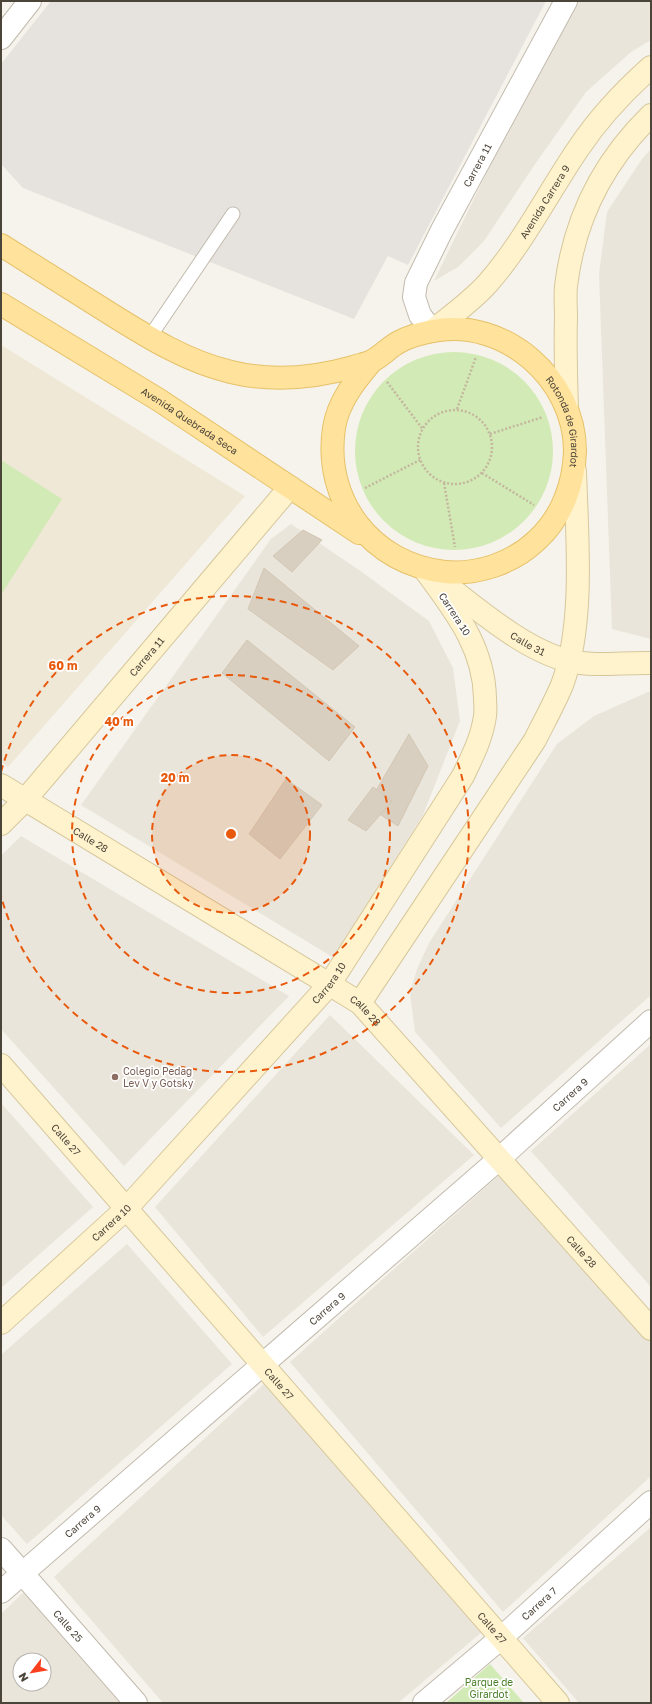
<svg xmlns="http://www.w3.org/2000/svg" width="652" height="1704" font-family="'Golos Text',sans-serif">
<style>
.residential{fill:#eae5da;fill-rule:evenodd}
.industrial{fill:#e6e2dd}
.education{fill:#efe8d6}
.green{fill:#d2eab5}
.building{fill:#d8cfc1;stroke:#d3c7b4}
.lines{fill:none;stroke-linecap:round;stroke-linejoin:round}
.lane-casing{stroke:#c2bbae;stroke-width:15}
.street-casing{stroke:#c2bbae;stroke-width:24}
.secondary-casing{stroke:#d6c79b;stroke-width:24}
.primary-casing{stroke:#e6c16a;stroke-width:24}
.path{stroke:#c4b79f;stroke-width:2.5;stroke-dasharray:2 2;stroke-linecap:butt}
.lane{stroke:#fff;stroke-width:13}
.street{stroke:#fff;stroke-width:22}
.secondary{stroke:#fff3cd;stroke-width:22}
.primary{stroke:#ffe39c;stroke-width:22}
.ring{fill:none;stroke:#e8590c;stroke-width:2;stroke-dasharray:7 5}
.education-dot{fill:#8d6e63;stroke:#fff;stroke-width:1.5}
.labels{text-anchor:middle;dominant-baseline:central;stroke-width:3.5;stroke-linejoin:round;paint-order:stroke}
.street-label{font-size:10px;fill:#4b4439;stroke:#fff}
.education-label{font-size:10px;fill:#785e54;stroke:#fff;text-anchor:start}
.park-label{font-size:10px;fill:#4a7f2a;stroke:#fff}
.centre{fill:#e8590c;stroke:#fff;stroke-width:2}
.ring-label{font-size:12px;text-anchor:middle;font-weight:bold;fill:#e8590c;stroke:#fff;stroke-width:3.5;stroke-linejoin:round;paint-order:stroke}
</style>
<rect width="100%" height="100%" fill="#f6f3ec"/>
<g class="residential">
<polygon points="578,1 651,1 651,40 631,52 586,92 533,167 484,241 458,267 434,281 507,131"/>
<polygon points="651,149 651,639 612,629 599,274 607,212 642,159"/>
<polygon points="291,524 359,570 429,621 453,668 460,721 423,815 334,958 81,805 271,539"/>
<polygon points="648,692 651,692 651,995 501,1128 415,1032 410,993 417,969 429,943 557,744 594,716"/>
<polygon points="21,836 289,996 124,1166 1,1029 1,856"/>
<polygon points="330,1015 474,1155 263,1337 155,1207"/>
<polygon points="651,1044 651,1287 531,1151"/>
<polygon points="1,1103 93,1207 1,1288"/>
<polygon points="506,1169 651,1339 651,1476 503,1612 290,1362"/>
<polygon points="127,1244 232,1364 27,1544 1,1515 1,1355"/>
<polygon points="266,1382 483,1631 398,1703 163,1703 54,1577"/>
<polygon points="651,1527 651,1703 579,1703 523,1638"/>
<path d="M28 1588 120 1703H1V1614ZM20 1660H44V1684H20Z"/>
</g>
<polygon class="industrial" points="51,1 546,1 408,265 388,256 354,319 23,188 1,164 1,64"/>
<polygon class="education" points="1,345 245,496 8,767 1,762"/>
<g class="green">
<circle cx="454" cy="451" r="99"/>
<polygon points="1,460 62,499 1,595"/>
<polygon points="490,1664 524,1703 446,1703"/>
</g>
<g class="building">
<polygon points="303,530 322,540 292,572 273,556"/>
<polygon points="264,568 359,646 333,670 248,609"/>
<polygon points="247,640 355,727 329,761 222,673"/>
<polygon points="409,734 428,766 398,826 367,806"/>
<polygon points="286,779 322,805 280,859 249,834"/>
<polygon points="373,787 392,801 366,831 348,820"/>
</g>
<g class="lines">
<g class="lane-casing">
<polyline id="lane" points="149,338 233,214"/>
</g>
<g class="street-casing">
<g id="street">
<polyline points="1,38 30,1"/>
<path id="s1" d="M432 331 420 315 414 297 416 283 442 230 566 1"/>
<path id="s2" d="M1 1549 136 1703"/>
<path id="s3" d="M1 1592 499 1159 651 1021"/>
<path id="s4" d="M424 1703 501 1638 651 1502"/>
</g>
</g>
<g class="secondary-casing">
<g id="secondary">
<path id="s5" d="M432 331C451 316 472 301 488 283 523 243 548 193 578 149 598 119 624 91 651 67"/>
<path d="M567 409C566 378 565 348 566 317 566 307 565 296 566 286 574 220 603 162 651 115"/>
<path id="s6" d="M441 581C478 609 524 650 569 661 595 667 624 662 651 663"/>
<path id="s7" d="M1 785 360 1003 651 1329"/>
<path id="s8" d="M1 824 25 800 290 487"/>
<path d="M360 1003 535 740C544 722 554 704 562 685 585 624 577 536 575 471"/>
<path id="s9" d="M1 1065 558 1703"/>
<path id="s10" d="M1 1323 126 1209 329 985 463 776C472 757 482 738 485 716 486 710 485 704 485 698 484 646 454 610 425 570"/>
</g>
</g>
<g class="primary-casing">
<g id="primary">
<path id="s11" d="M1 245C36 267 71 289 106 311 146 336 185 361 231 372 272 382 314 378 353 367 359 365 365 364 370 362 381 357 389 347 399 342 408 337 422 333 433 331 504 317 575 379 575 451 574 484 562 517 537 540 513 563 478 575 445 572 372 564 323 501 334 428 338 402 355 381 371 362"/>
<path id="s12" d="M1 304 159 400 359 533"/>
</g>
</g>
<g class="path">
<polyline points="387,382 422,428"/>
<polyline points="457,409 476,357"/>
<circle cx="455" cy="447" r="37"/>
<polyline points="490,434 543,417"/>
<polyline points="482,473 534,505"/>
<polyline points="444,483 455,547"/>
<polyline points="365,488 420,460"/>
</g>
<use href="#lane" class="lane"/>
<use href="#street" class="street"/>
<use href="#secondary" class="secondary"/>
<use href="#primary" class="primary"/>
</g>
<circle cx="231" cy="834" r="79" fill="#e8590c" fill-opacity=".12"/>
<g class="ring">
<circle cx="231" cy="834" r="79"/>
<circle cx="231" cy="834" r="159"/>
<path d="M1 772A238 238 0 1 1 1 896"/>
</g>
<circle class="education-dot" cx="115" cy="1077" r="4"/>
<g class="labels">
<g class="street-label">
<text stroke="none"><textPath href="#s1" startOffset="186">Carrera 11</textPath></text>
<text stroke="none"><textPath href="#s5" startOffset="173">Avenida Carrera 9</textPath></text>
<text stroke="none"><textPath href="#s12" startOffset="222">Avenida Quebrada Seca</textPath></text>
<text stroke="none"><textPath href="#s11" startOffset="655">Rotonda de Girardot</textPath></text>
<text transform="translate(455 614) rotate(57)">Carrera 10</text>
<text stroke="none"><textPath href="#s6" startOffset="107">Calle 31</textPath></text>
<text stroke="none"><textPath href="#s8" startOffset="222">Carrera 11</textPath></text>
<text stroke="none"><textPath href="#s7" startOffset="105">Calle 28</textPath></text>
<text stroke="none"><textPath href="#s10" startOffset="473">Carrera 10</textPath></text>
<text stroke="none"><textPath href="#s7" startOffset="429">Calle 28</textPath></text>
<text stroke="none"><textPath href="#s3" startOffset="756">Carrera 9</textPath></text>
<text stroke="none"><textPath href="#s9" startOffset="99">Calle 27</textPath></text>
<text stroke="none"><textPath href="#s10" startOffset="149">Carrera 10</textPath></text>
<text stroke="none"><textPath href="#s7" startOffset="753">Calle 28</textPath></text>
<text stroke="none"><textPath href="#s3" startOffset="432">Carrera 9</textPath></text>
<text stroke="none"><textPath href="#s9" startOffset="423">Calle 27</textPath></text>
<text stroke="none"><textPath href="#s3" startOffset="108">Carrera 9</textPath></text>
<text stroke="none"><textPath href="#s4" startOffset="152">Carrera 7</textPath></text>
<text stroke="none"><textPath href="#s2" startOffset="102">Calle 25</textPath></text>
<text stroke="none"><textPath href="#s9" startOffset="747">Calle 27</textPath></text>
</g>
<g class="education-label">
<text x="123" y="1071">Colegio Pedag<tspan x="123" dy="12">Lev V y Gotsky</tspan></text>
</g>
<g class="park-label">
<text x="489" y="1682">Parque de<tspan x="489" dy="12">Girardot</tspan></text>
</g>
</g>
<circle cx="231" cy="834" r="6" class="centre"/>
<g class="ring-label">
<text x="63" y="670">60 m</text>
<text x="119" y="726">40 m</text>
<text x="175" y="782">20 m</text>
</g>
<rect width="652" height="1704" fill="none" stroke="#4b4439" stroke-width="4"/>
<g transform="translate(32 1672) rotate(239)"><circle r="19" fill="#ffffff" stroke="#b7b4b0"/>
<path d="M0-3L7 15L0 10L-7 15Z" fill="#fc3f1d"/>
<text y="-6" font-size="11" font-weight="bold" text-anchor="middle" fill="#4b4439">N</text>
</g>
</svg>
